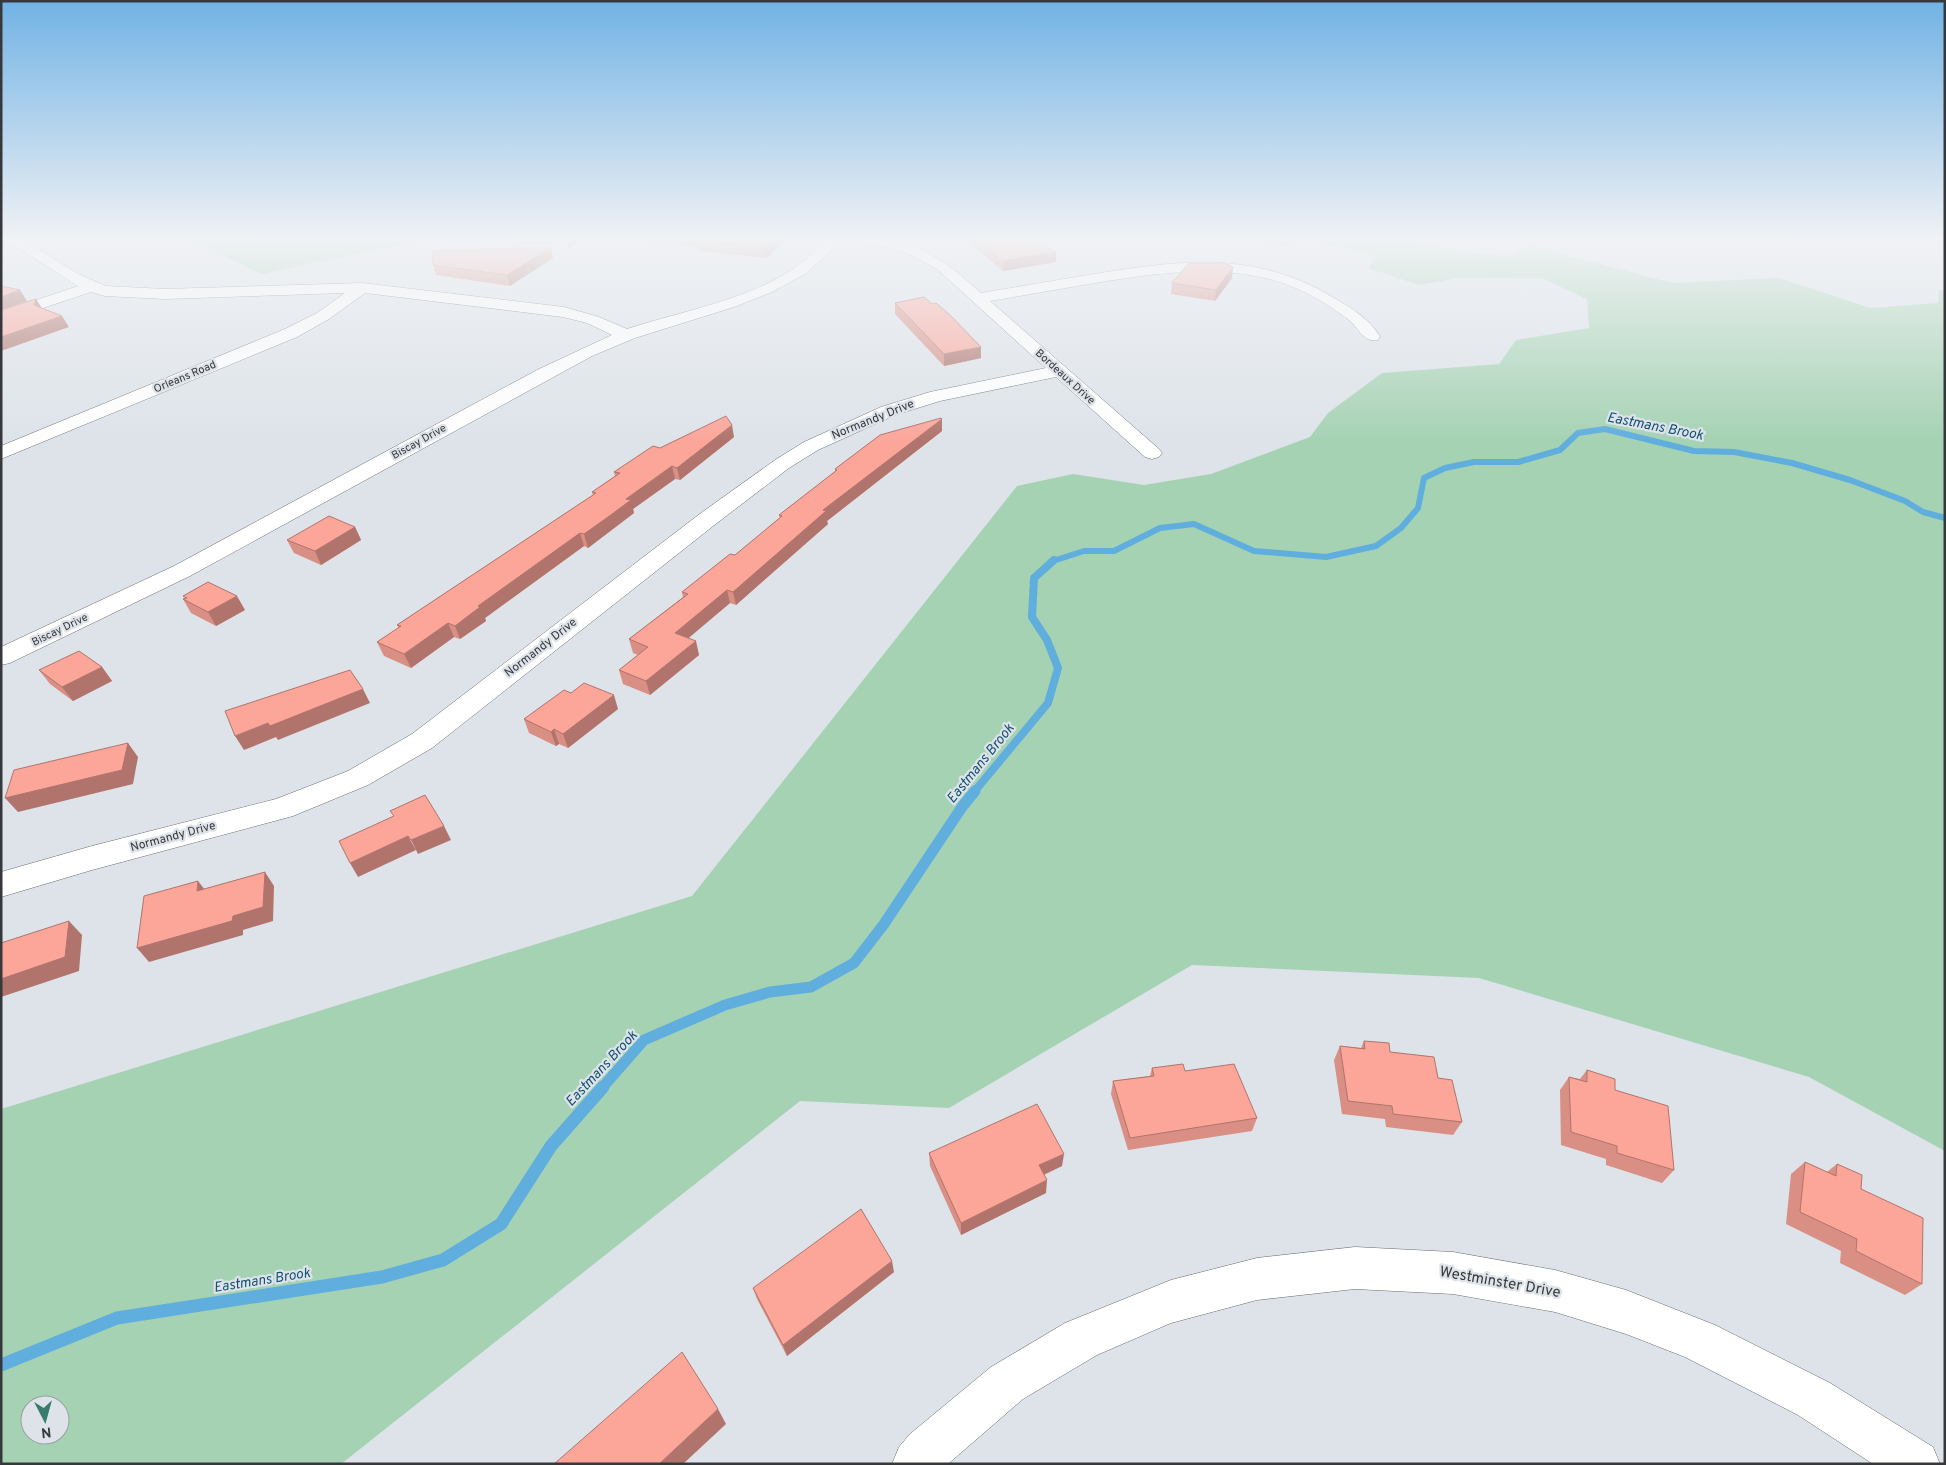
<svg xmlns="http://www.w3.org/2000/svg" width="1946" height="1465" font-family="Overpass,sans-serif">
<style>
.green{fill:#a5d2b3;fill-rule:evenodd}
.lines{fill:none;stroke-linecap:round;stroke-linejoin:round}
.stream-far3{stroke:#60aede;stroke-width:6}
.stream-far2{stroke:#60aede;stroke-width:8}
.stream-far1{stroke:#60aede;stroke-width:11}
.stream{stroke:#60aede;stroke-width:13}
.minor-casing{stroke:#676c71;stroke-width:1}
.minor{fill:#fff;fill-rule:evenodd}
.wall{fill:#d98f84}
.shaded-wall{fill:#b0746c}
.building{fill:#fca69a;stroke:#b0746c}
.labels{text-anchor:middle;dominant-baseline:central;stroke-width:4.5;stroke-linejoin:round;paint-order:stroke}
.far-street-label{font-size:11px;fill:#36383b;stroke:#dde3e9}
.street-label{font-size:12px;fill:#36383b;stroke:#dde3e9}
.water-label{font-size:14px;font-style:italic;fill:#135171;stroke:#dde3e9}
.near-street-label{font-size:15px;fill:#36383b;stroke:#dde3e9}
</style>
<rect width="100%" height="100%" fill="#dde3e9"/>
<g class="green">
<polygon points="185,237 438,237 261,274"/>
<path d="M1208 237H1392L1463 252 1511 256 1530 246 1672 283 1779 278 1870 308 1938 303 1939 290H1945V1151L1809 1077 1479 978 1192 965 949 1108 800 1101 341 1464H1V1109L692 896 1017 486 1073 474 1144 485 1211 474 1310 437 1328 413 1382 373 1499 364 1516 340 1589 328 1587 299 1544 279 1459 278 1419 285 1368 268 1376 256 1309 239 1288 245ZM30 1405H60V1435H30Z"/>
</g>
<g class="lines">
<polyline class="stream-far3" points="1053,561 1084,551 1114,551 1160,528 1194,524 1254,551 1326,557 1376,546 1401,528 1418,508 1424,478 1445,468 1474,462 1518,462 1560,450 1578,433 1605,429 1694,451 1734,452 1792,463 1850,480 1905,501 1923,512 1945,518"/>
<polyline class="stream-far2" points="974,792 1048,703 1058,668 1047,640 1032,617 1034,578 1054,560"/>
<polyline class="stream-far1" points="602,1088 644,1040 725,1005 770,992 811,987 854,963 884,924 962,807 975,791"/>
<polyline class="stream" points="1,1365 117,1318 382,1277 443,1260 501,1224 551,1146 603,1087"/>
<g class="minor-casing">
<g id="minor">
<path d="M1 237H18L80 275 106 286 165 289 362 283 564 307 599 317 627 329C679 312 738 302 785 274 802 264 816 250 830 237 847 237 867 235 884 238 924 244 952 267 981 293 1019 287 1056 280 1094 274 1180 260 1256 250 1334 298 1353 309 1368 318 1380 336L1378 340C1363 343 1359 328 1349 320 1326 302 1294 284 1265 278 1207 265 1152 274 1095 283 1060 289 1025 295 990 301L1159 449 1162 453 1159 457 1152 459 1145 457 1056 377 940 401 895 415 818 450 789 468 717 523 432 748 368 785 293 816 92 870 1 897V872L92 846 276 799 348 771 412 734 701 513 775 460 804 442 881 407 930 392 1046 368 937 269 913 256 893 248 843 240 805 274 772 292 734 307 635 338 592 356 190 576 10 663 1 665V647L174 566 537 370 612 335 587 323 563 317 365 293 329 319 297 337 1 459V446L285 329 317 313 345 293 165 299 105 296 91 292 1 322V312L78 286Z"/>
<polygon points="1355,1247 1453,1252 1555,1270 1626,1290 1715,1325 1830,1383 1933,1447 1940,1464 1873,1464 1798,1415 1685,1357 1626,1334 1555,1312 1453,1294 1355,1289 1257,1300 1171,1323 1097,1355 1023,1399 948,1464 892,1464 899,1447 910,1434 991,1367 1065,1323 1171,1280 1257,1258"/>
</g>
</g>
<use href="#minor" class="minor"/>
</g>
<g class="wall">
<polygon points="609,237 788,237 766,258 700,251 699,247"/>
<polygon points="961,237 1029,237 1056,252 1056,262 1003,271"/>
<polygon points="553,258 510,286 436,275 433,265"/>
<polygon points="1232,278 1215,301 1171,294 1172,283"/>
<polygon points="895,303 981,358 944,366 895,314"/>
<polygon points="942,431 827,521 828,524 736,605 730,603 688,638 699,655 650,695 623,684 619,670 638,655 633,653 629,639 683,597 682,592 735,555 780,518 779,515 835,472 835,469"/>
<polygon points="734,437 680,480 675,479 633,509 634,513 588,548 584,546 485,618 486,621 460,639 454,637 411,668 384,656 377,642 399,628 397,625 593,495 592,492 615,476 614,472 660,448"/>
<polygon points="355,527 361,540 321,565 294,553 287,540"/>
<polygon points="183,596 245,610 216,626 191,613 183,599 185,598"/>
<polygon points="102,667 112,681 73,701 50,684 39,670"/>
<polygon points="571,693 618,709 568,748 559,744 556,746 529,733 524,719"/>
<polygon points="1364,1041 1390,1052 1438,1078 1462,1122 1453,1135 1386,1127 1385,1119 1342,1114 1334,1060 1340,1046 1361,1048"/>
<polygon points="1152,1068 1185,1071 1257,1118 1252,1131 1128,1150 1111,1094 1113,1081 1150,1076"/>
<polygon points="1587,1070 1615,1090 1674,1170 1662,1183 1606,1165 1606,1159 1561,1145 1560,1090 1569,1077 1580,1079"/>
<polygon points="929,1153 1062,1166 1044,1175 1046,1193 961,1235 930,1166"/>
<polygon points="1805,1162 1827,1172 1837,1164 1861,1189 1922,1284 1905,1295 1840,1263 1841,1251 1786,1224 1791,1174"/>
<polygon points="894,1272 787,1356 757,1299 753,1288"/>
</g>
<g class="shaded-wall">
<polygon points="566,237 584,237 569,248"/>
<polygon points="776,237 788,237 766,258 764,247"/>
<polygon points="551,247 553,258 510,286 507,275"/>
<polygon points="1056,252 1056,262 1003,271 1003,261"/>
<polygon points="1233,267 1232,278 1215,301 1216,290"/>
<polygon points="20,290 27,301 1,310 1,297"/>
<polygon points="36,299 43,310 34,305"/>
<polygon points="62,316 69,327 1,351 1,337"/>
<polygon points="981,347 981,358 944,366 944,354"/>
<polygon points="942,419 942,431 827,521 828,524 736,605 733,592 823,510"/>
<polygon points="732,425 734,437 680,480 677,468"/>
<polygon points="672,466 675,479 633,509 634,513 588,548 584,534 626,499"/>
<polygon points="355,527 361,540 321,565 315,551"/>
<polygon points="580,533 584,546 485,618 486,621 460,639 455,626 478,606"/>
<polygon points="727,590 730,603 678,647 675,633"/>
<polygon points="237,596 245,610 216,626 208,612"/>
<polygon points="448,623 454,637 411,668 404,654"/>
<polygon points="696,641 699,655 650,695 646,681"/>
<polygon points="102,667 112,681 73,701 62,687"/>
<polygon points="363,689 370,703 278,740 276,737 244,750 235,736 268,723"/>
<polygon points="614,695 618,709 568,748 563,734"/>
<polygon points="554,729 559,744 556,746 551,732"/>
<polygon points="128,743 138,757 133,784 18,812 5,798"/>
<polygon points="444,826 451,840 418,854 411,840"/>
<polygon points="408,836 416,850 358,877 350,863"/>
<polygon points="265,872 274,886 273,921 243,930 243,935 149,962 137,948 233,916"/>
<polygon points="198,881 209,895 197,891"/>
<polygon points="69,921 82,935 79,971 1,997 1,979"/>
<polygon points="1064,1154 1062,1166 1038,1177 1039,1165"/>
<polygon points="1047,1180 1046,1193 961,1235 961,1223"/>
<polygon points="892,1261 894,1272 787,1356 783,1345"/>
<polygon points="718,1409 726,1424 683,1464 659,1464"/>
</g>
<g class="building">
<polygon points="701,237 776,237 764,247 698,241 702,237"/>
<polygon points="974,237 1029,237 1056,252 1003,261"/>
<polygon points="551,247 507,275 433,265 433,251"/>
<polygon points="1189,263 1224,263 1233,267 1216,290 1172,283"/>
<polygon points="1,286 20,290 1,297"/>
<polygon points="924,297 932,304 936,303 948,313 981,347 944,354 895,303"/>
<polygon points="36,299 34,305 62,316 1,337 1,310"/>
<polygon points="726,416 732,425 677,468 672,466 626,499 631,500 608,517 584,534 580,533 478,606 480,607 455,626 448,623 404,654 377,642 401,626 397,625 596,493 592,492 620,473 614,472 653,446 660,448"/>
<polygon points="941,418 942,419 823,510 826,511 733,592 727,590 675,633 696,641 646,681 619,670 648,647 629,639 688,594 682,592 730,554 735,555 782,516 779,515 837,470 835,469 880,435"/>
<polygon points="329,516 355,527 315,551 287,540"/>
<polygon points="208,582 237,596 208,612 183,599 187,598 183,596"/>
<polygon points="79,651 102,667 62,687 39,670"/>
<polygon points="350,670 363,689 270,726 268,723 235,736 225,711"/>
<polygon points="584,683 614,695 563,734 554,729 551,732 524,719 564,690 571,693"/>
<polygon points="128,743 122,770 5,798 14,770"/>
<polygon points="425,795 444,826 411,840 408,836 350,863 339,841 394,816 390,811"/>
<polygon points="265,872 263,907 233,916 232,921 137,948 144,896 198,881 197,891"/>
<polygon points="69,921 65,957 1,979 1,943"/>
<polygon points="1364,1041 1389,1043 1390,1052 1434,1057 1438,1078 1452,1080 1462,1122 1393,1114 1392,1106 1348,1101 1340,1046 1365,1049"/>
<polygon points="1183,1064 1185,1071 1234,1064 1257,1118 1130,1138 1113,1081 1154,1076 1152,1068"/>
<polygon points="1587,1070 1615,1079 1615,1090 1668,1106 1674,1170 1617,1153 1617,1146 1571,1132 1569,1077 1587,1082"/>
<polygon points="1037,1104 1064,1154 1039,1165 1047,1180 961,1223 929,1153"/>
<polygon points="1805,1162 1836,1176 1837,1164 1862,1175 1861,1189 1923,1218 1922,1284 1856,1251 1857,1239 1800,1212"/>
<polygon points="861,1209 892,1261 783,1345 753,1288"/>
<polygon points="682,1352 718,1409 659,1464 554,1464"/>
</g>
<linearGradient id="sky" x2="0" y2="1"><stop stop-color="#71b2e4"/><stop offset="0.54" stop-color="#f0f2f5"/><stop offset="1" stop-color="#f0f2f5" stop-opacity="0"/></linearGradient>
<rect width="1946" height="442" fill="url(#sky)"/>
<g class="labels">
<g class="far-street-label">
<text transform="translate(185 377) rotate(-23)">Orleans Road</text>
<text transform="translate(1065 377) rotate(42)">Bordeaux Drive</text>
<text transform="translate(419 442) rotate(-29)">Biscay Drive</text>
<text transform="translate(60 630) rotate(-26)">Biscay Drive</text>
</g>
<g class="street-label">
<text transform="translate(873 420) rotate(-22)">Normandy Drive</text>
<text transform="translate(541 648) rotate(-38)">Normandy Drive</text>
<text transform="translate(173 837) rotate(-15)">Normandy Drive</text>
</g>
<g class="water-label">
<text transform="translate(1655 427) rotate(11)">Eastmans Brook</text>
<text transform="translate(981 764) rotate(-51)">Eastmans Brook</text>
<text transform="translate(602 1069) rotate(-47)">Eastmans Brook</text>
<text transform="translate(262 1281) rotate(-9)">Eastmans Brook</text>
</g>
<g class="near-street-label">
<text transform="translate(1500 1283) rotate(10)">Westminster Drive</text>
</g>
</g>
<rect width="1946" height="1465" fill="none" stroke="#36383b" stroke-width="5"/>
<g transform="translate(45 1420) rotate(174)"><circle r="24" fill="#dde3e9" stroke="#9a9fa3"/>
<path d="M0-4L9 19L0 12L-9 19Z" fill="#387c6e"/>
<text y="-8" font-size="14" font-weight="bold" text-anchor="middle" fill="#36383b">N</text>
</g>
</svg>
